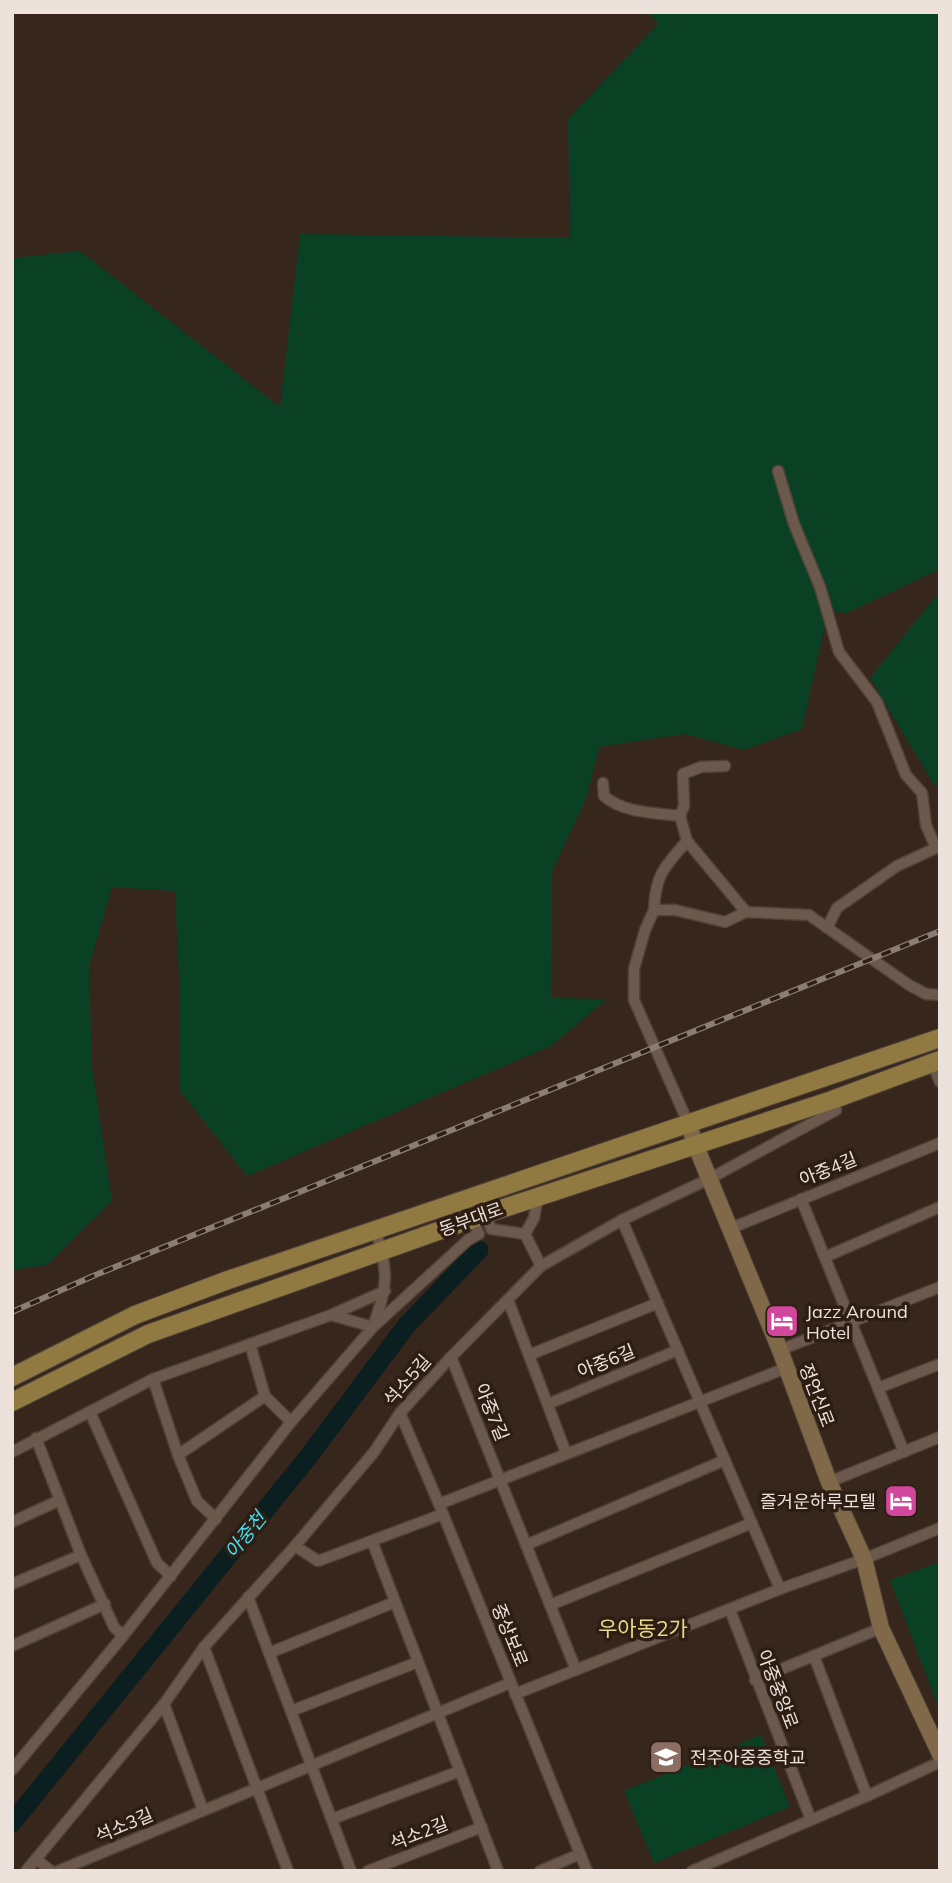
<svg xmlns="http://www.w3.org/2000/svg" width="952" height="1883" font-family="Mulish,'Noto Sans KR',sans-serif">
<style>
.green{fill:#0a4124}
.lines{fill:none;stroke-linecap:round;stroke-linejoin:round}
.river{stroke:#0b1e20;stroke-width:19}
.street-casing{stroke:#504239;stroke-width:13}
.secondary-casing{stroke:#504239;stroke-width:18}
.primary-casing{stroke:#504239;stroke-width:20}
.street{stroke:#6c594d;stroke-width:10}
.secondary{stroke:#7f6948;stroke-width:16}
.primary{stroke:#917942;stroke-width:18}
.rail-casing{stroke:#8b7d74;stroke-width:6}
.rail{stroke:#2d1d13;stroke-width:3.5;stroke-dasharray:10;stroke-linecap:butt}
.labels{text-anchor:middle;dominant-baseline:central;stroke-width:7;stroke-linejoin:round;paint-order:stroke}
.street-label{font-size:18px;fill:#ede2db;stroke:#2d1d13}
.poi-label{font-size:18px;fill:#ede2db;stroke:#2d1d13;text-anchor:start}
.water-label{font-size:19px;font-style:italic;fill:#46def1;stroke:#2d1d13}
.quarter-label{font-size:21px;fill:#e9d98b;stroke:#2d1d13}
</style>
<rect width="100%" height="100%" fill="#37261c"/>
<g class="green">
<polygon points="648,12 940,12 940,569 847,613 831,611 825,625 802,729 744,750 685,734 599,747 587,796 552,872 551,998 607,999 551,1046 247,1176 180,1091 180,999 175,891 112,887 89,967 92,1066 112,1201 47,1265 12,1270 12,258 80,251 280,407 300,234 570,238 568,119 658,24"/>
<polygon points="940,591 940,788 933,783 870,678"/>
<polygon points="940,1562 940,1711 890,1580"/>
<polygon points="761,1735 790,1807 654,1863 624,1791"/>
</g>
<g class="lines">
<polyline class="river" points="12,1823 309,1456 406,1326 479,1250"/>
<g class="street-casing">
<g id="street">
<polyline points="778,471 794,524 820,587 839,652 877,702 906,775 922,793 926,825 936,848 897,866 837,908 827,928"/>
<polyline points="725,766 701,767 683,774 684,806 680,816 687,841 746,912"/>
<path d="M603 783 604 796C623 813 656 813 680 816"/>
<path d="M654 910C655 875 665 866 687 841"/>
<polyline points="932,1062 940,1082"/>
<polyline points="689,1125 634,1000 634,969 645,930 654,910 675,910 725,922 746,912 809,915 909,985 926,994 940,995"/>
<polyline points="801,1199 904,1452"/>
<polyline points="486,1214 491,1229 525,1234"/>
<polyline points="622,1220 780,1589"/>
<polyline points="729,1229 940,1143"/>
<polyline points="525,1234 534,1218 538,1196"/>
<polyline points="525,1234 541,1266"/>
<polyline points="825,1257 940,1207"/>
<polyline points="508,1300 566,1453"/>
<polyline points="331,1315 385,1291"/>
<polyline points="250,1344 265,1396 291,1422"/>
<polyline points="780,1350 940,1287"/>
<polyline points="529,1355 658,1303"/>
<polyline points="451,1357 576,1670"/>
<polyline points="153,1379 178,1455 197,1501 216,1519"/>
<polyline points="878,1388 940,1364"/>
<polyline points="548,1404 678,1350"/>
<polyline points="90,1412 157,1563 171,1576"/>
<polyline points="400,1413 439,1504 587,1871"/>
<polyline points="36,1438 81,1555 114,1627 123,1636"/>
<path d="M12 1452 153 1379 331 1315 373 1327C388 1283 389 1274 375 1229"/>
<polyline points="178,1455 265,1396"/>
<polyline points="829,1482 940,1437"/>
<polyline points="439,1504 786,1368"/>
<polyline points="12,1522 60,1500"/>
<polyline points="372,1541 498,1871"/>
<polyline points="526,1545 725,1460"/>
<polyline points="295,1546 318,1561 443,1514"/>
<polyline points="12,1584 81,1555"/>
<polyline points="248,1597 351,1871"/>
<polyline points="550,1605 752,1523"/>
<polyline points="730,1610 811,1820"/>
<polyline points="12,1646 105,1604"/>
<polyline points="204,1647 288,1871"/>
<polyline points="269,1653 395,1602"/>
<polyline points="814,1656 867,1796"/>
<polyline points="755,1680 881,1628"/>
<polyline points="515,1694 780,1589 864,1559 940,1528"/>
<polyline points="164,1704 203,1810"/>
<polyline points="291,1711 418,1662"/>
<polyline points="12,1770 123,1636 291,1422 373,1327 468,1240 479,1234 472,1219"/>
<polyline points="332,1819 460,1771"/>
<polyline points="36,1859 51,1871"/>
<polyline points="26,1871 164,1704 204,1647 295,1546 374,1452 400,1413 451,1357 541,1266 622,1220 709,1179 836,1110 832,1100"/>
<polyline points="58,1871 510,1683"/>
<polyline points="368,1871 482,1827"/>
<polyline points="540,1871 580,1854"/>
<polyline points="692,1871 867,1796 940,1762"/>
</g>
</g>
<g class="secondary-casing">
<polyline id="secondary" points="689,1125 695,1144 780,1350 829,1482 864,1559 881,1628 940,1754"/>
</g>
<g class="primary-casing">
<g id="primary">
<polyline points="12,1377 135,1315 228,1280 940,1038"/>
<polyline points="12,1402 148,1334 486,1214 832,1100 940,1060"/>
</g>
</g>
<use href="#street" class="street"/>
<use href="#secondary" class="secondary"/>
<use href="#primary" class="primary"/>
<g class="rail-casing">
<polyline id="rail" points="12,1312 93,1276 940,931"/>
</g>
<use href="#rail" class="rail"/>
</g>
<defs>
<g id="hotel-square" transform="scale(1.75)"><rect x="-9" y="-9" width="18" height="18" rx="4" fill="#d1479c" stroke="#2d1d13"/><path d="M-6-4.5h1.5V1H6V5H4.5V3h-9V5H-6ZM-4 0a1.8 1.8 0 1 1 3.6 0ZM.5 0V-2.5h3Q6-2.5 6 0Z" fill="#fff"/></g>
<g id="school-square" transform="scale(1.75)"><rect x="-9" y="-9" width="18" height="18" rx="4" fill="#8d6e63" stroke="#2d1d13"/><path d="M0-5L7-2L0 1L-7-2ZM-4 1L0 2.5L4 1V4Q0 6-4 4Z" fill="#fff"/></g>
</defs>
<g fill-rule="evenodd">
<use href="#hotel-square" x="782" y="1321"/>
<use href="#hotel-square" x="901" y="1501"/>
<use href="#school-square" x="666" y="1757"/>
</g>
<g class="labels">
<g class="street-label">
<text transform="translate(828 1169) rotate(-22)">아중4길</text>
<text transform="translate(471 1219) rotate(-20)">동부대로</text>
<text transform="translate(606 1361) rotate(-22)">아중6길</text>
<text transform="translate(407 1380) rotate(-49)">석소5길</text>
<text transform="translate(817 1395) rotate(69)">정언신로</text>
<text transform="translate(492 1412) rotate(68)">아중7길</text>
<text transform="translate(510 1635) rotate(68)">중상보로</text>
<text transform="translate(778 1689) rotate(69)">아중중앙로</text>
<text transform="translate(124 1825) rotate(-23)">석소3길</text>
<text transform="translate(419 1833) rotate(-21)">석소2길</text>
</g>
<g class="poi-label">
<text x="806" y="1311">Jazz Around<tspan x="806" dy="21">Hotel</tspan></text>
<text x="876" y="1501" text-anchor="end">즐거운하루모텔</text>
<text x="690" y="1757">전주아중중학교</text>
</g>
<g class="water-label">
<text transform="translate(245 1535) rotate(-51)">아중천</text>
</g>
<g class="quarter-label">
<text x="643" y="1628">우아동2가</text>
</g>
</g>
<rect width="952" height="1883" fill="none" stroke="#ede2db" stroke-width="28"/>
</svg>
